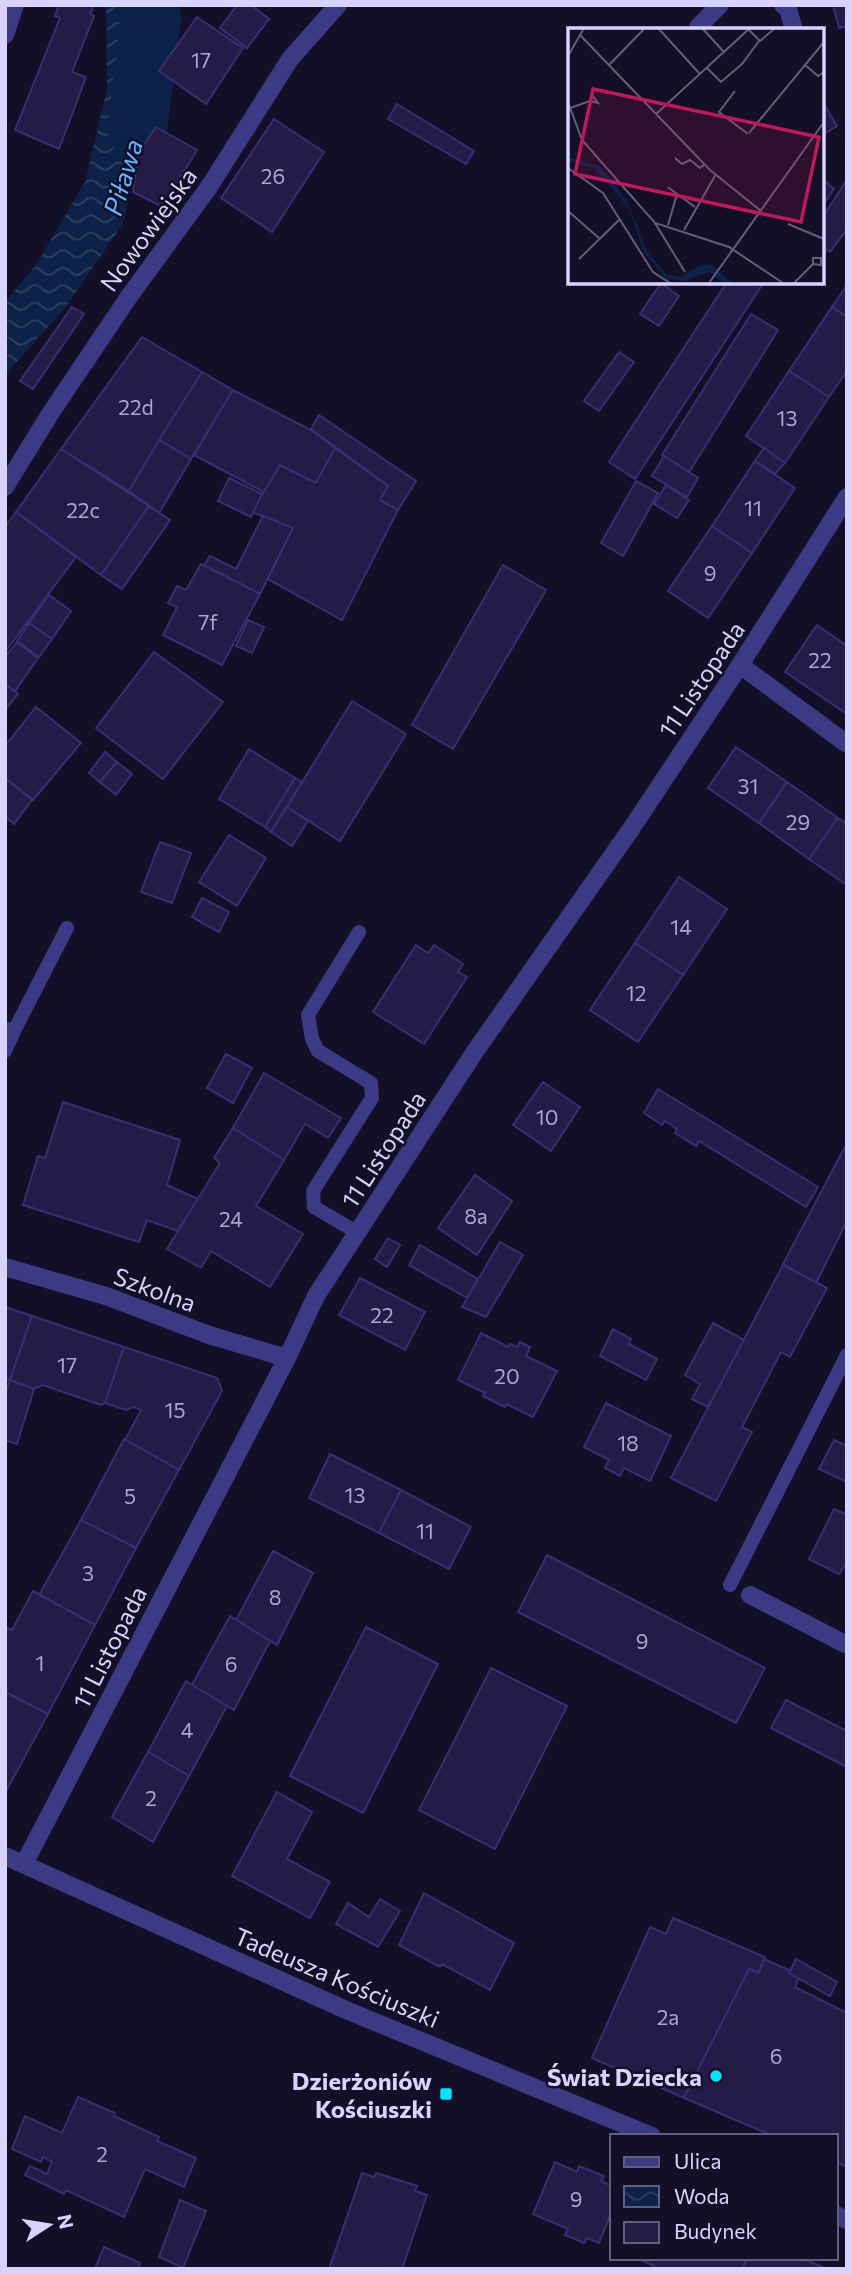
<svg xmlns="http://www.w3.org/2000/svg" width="852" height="2274" font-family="Commissioner,sans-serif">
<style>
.water{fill:url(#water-waves)}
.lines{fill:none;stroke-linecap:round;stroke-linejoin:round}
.river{stroke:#0c2248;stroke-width:60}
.building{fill:#241b47;stroke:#3b2d73;stroke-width:2}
.service{stroke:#3d3a85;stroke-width:14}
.minor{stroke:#3d3a85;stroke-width:18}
.tertiary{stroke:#3d3a85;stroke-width:18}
.poi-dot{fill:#00e5ff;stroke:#130f26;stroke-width:2.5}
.labels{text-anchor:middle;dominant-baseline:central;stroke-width:5;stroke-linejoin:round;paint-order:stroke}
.number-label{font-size:21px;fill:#aca6d1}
.street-label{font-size:24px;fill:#d9d4ff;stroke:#130f26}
.poi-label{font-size:24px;font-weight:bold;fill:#d9d4ff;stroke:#130f26;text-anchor:end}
.water-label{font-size:26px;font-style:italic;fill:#62b6ff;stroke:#130f26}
.inset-road{fill:none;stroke:#625e7d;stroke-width:2}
.view{fill:#c2185b;fill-opacity:0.15;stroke:#c2185b;stroke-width:3.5}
.inset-edge{fill:none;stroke:#d9d4ff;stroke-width:3.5}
</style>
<defs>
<pattern id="water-waves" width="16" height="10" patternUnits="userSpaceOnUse" patternTransform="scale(1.75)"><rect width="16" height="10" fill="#0c2248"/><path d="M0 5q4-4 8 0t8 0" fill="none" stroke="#2f4163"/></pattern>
</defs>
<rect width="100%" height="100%" fill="#130f26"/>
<polygon class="water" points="106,5 150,5 144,116 125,215 122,225 65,308 5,375 5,302 36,265 85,182 107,89"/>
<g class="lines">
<polyline class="river" points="137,130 151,20 150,5"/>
</g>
<g class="building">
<polygon points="59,5 94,5 90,14 94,16 72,72 86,77 59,149 15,130 60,18 55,16"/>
<polygon points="237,5 251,5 269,19 247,48 220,28"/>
<polygon points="833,5 847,5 847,26 839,28"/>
<polygon points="197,17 243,48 206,104 159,71"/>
<polygon points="822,101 837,126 822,135"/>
<polygon points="397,104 474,151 466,164 388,119"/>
<polygon points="274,119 324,152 272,232 221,198"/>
<polygon points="156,127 197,150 162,207 133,192 138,154"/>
<polygon points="822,178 834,189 822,206"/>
<polygon points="847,180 847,229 830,252 822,247 822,218"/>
<polygon points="727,282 764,282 635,479 609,462"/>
<polygon points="661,283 679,296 659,326 640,314"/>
<polygon points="847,285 847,317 832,307"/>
<polygon points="72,307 84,314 33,389 20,381"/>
<polygon points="832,307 847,317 847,371 829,397 789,371"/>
<polygon points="751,314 778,330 689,472 662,455"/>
<polygon points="142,337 202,372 129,491 61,449"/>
<polygon points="619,352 634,362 599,411 584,401"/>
<polygon points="789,371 829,397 785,463 746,436"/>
<polygon points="202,372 233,390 191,459 159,440"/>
<polygon points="233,390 311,430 335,448 316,483 280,465 264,492 194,455"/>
<polygon points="319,415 416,481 398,510 380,500 388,486 311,429"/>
<polygon points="159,440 191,459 159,513 129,491"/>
<polygon points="335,448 388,486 380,500 398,510 342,620 268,579 293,528 252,512 280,465 316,483"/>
<polygon points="764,448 785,463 775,474 755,461"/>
<polygon points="61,449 149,506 101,575 16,512"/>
<polygon points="664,456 698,478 687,497 652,476"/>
<polygon points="755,461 795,488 752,553 712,526"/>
<polygon points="229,478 262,494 251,517 218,501"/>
<polygon points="636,481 658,493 623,556 601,543"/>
<polygon points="666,485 689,500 677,518 654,504"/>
<polygon points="149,506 170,520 122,589 101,575"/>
<polygon points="16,512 76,557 5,652 5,527"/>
<polygon points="263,516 293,528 260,594 204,565 210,556 236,569"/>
<polygon points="712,526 752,553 708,618 668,591"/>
<polygon points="201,564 260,594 222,665 163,635 177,607 168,603 177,586 186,590"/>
<polygon points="503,565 546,590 453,749 412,725"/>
<polygon points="49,595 71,611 52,639 29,623"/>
<polygon points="248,620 264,627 252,653 236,646"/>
<polygon points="29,623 52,639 39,657 17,641"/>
<polygon points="817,625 847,646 847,714 785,672"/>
<polygon points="17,642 38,658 15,691 5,684 5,657"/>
<polygon points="154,652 223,702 163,779 96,728"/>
<polygon points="5,684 18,694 5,710"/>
<polygon points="352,701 406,734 340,841 287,807"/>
<polygon points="36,707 81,743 33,800 5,778 5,746"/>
<polygon points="736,747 787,782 759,823 708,788"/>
<polygon points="249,749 295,778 265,827 219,799"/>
<polygon points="105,752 117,762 100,782 89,773"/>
<polygon points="117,762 132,774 116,795 100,782"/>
<polygon points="5,778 32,800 14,824 5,816"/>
<polygon points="295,778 302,782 271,832 265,827"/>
<polygon points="787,782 838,818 809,859 759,823"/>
<polygon points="287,807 308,821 292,846 271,832"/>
<polygon points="838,818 847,824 847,885 809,859"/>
<polygon points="229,835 266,858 237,906 199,882"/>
<polygon points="160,842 191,853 172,903 141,892"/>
<polygon points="679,877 727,909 683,975 635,943"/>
<polygon points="202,898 229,912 219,932 192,917"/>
<polygon points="635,943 683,975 638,1042 590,1010"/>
<polygon points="416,945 428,953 434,945 463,964 458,972 467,977 424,1044 373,1012"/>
<polygon points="226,1054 252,1068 233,1103 207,1088"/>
<polygon points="264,1073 341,1118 328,1138 305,1124 284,1160 233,1128"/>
<polygon points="543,1082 580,1107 551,1151 513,1125"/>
<polygon points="658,1089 818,1187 806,1207 699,1141 696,1146 675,1133 677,1129 665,1121 662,1125 644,1113"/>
<polygon points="63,1102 180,1140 167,1185 198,1199 178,1231 147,1220 139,1242 23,1205 38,1156 45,1158"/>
<polygon points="233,1128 284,1160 256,1206 303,1234 270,1287 211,1251 201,1268 167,1249 220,1163 214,1158"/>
<polygon points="847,1143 847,1221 816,1283 783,1264"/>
<polygon points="475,1175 512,1201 477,1255 438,1228"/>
<polygon points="388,1238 400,1245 387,1267 375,1259"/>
<polygon points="500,1242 523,1255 486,1317 462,1307"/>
<polygon points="420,1245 478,1279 467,1298 409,1265"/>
<polygon points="783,1265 827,1288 790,1357 781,1352 742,1427 752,1432 716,1501 671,1478"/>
<polygon points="360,1278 425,1312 405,1350 339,1315"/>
<polygon points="5,1307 32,1316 10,1380 5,1379"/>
<polygon points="32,1316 124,1347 105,1403 101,1405 43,1385 34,1389 10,1380"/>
<polygon points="713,1323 744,1340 708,1407 692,1399 700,1384 685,1375"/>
<polygon points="613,1329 631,1339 629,1344 657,1359 646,1380 600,1356"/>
<polygon points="481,1333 508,1347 510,1344 517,1347 520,1342 530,1347 526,1356 557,1371 533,1417 506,1404 505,1407 483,1396 485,1393 458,1380"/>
<polygon points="124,1347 217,1378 222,1391 179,1470 125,1440 141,1410 134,1407 126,1410 105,1403"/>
<polygon points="10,1380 34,1389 17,1444 5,1440 5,1396"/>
<polygon points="606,1403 671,1436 650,1481 624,1468 620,1476 605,1468 609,1460 584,1447"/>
<polygon points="124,1439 179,1470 136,1548 81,1520"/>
<polygon points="834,1440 847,1446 847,1482 819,1469"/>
<polygon points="330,1454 401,1490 379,1533 309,1498"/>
<polygon points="401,1490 471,1527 449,1569 379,1533"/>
<polygon points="834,1509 847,1515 847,1562 839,1574 809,1559"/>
<polygon points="81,1520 136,1548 95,1625 39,1595"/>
<polygon points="273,1551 313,1573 277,1645 236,1620"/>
<polygon points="547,1555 765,1668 736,1723 518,1612"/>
<polygon points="33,1591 95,1625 48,1714 5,1692 5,1631 7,1628 12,1630"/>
<polygon points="230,1616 270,1641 234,1710 192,1685"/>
<polygon points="366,1627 438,1664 363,1813 290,1776"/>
<polygon points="491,1668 567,1706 495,1849 419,1810"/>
<polygon points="186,1681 227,1706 189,1776 148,1752"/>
<polygon points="5,1692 48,1714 5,1793"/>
<polygon points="786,1700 847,1731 847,1767 771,1728"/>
<polygon points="148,1752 189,1776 153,1842 112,1817"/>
<polygon points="277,1792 312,1812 287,1859 330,1882 310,1918 232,1876"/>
<polygon points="424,1893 514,1943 490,1990 442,1964 440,1967 399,1945"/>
<polygon points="380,1899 400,1911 378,1947 336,1924 348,1903 369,1917"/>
<polygon points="673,1918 765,1957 759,1973 749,1969 684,2098 592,2058 650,1927 666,1934"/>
<polygon points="764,1959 800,1975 795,1987 847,2013 847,2167 836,2162 836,2136 773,2136 684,2098 749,1969 759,1973"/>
<polygon points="796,1959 837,1982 830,1996 789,1973"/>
<polygon points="78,2097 115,2113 114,2116 159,2137 157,2141 196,2158 184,2187 145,2169 124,2217 66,2190 64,2194 25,2175 30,2166 47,2174 52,2162 43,2157 41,2162 12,2149 25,2116 62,2133"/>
<polygon points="555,2162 577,2172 579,2166 604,2176 601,2181 612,2186 612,2211 599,2243 587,2238 584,2243 565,2235 568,2229 533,2214"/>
<polygon points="362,2173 374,2177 376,2173 417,2186 415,2191 427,2195 402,2269 329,2269"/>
<polygon points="180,2200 206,2211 183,2268 159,2257"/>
<polygon points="104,2247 140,2263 137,2269 95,2269"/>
<polygon points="636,2258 747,2258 743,2269 661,2269"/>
<polygon points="747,2258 802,2258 827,2269 743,2269"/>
</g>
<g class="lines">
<g class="service">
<polyline points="5,1029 15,1029 67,928"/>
<polyline points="5,1051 15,1029"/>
<polyline points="358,1233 314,1207 313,1191 372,1098 371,1083 318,1051 312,1039 308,1015 359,932"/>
<polyline points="730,1585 847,1355"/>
</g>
<g class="minor">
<polyline points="783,5 788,9 794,30"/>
<polyline points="698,30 698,27 720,5"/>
<polyline points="5,35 15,5"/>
<polyline points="5,487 50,414 128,298 209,187 290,59 338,5"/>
<polyline points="740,665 847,744"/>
<polyline points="5,1267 106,1296 209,1335 287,1358"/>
<polyline points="750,1595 847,1645"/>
<polyline points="24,1864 287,1358 316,1296 474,1053 631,829 740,665 847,497"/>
</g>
<g class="tertiary">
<polyline points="5,1856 346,2010 652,2136"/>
<polyline points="836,2215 847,2220"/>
</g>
</g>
<g class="poi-dot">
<circle cx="716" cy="2076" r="7"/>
<rect x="439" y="2087" width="14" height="14" rx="3.5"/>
</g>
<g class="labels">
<g class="number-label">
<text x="201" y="59">17</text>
<text x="273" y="175">26</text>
<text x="136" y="406">22d</text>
<text x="787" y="417">13</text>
<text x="753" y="507">11</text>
<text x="83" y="509">22c</text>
<text x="710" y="572">9</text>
<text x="208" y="621">7f</text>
<text x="820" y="659">22</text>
<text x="748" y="785">31</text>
<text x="798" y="821">29</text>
<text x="681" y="926">14</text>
<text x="636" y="992">12</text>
<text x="547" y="1116">10</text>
<text x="476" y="1215">8a</text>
<text x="231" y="1218">24</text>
<text x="382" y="1314">22</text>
<text x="67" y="1364">17</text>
<text x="507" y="1375">20</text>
<text x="175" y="1409">15</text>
<text x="628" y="1442">18</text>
<text x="355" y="1494">13</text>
<text x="130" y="1495">5</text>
<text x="425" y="1530">11</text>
<text x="88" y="1572">3</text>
<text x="275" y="1596">8</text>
<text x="642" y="1640">9</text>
<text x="40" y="1662">1</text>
<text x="231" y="1663">6</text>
<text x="187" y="1729">4</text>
<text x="151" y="1797">2</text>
<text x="668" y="2016">2a</text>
<text x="776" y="2055">6</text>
<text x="102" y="2153">2</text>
<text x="576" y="2198">9</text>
</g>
<g class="street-label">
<text transform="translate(148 229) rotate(-54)">Nowowiejska</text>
<text transform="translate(701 679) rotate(-56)">11 Listopada</text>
<text transform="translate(383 1149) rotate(-57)">11 Listopada</text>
<text transform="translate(155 1289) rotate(20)">Szkolna</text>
<text transform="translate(109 1647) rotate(-63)">11 Listopada</text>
<text transform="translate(337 1977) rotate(23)">Tadeusza Kościuszki</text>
</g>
<g class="poi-label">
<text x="702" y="2076">Świat Dziecka</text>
<text x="432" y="2080">Dzierżoniów<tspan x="432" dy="28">Kościuszki</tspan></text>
</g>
<g class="water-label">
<text transform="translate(122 177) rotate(-73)">Piława</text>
</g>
</g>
<g transform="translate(568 28)">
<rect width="256" height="256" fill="#130f26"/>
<path d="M0 129 31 138 39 146 60 175 79 223 98 246 112 249 135 236 144 237 165 255H155L142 244 116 253 97 251 75 223 62 182 27 141 0 133Z" fill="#0c2248"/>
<path class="inset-road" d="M90 0 131 45M134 0 156 24M181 2 192 13 206 1M12 7 142 142 193 183M0 28 16 0M41 37 77 0M237 37 250 48 256 44M139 40 153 54 174 36 191 13M167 63 151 84 180 106M0 74 14 112 87 195 161 219 215 255M2 80 22 73 24 67 30 75 22 73M88 86 182 0M181 105 256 14M107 130 114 136 122 132 132 140 137 136M0 140 35 165 85 244 102 255M109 166 127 179M0 183 31 210M87 195 117 244M220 196 256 211M100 197 109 166 100 159M116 202 148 146M11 231 51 192M141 255 256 94M226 255 245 236V230H253V237L245 236"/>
<path class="view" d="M25 61 251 109 233 194 7 146Z"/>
<rect width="256" height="256" class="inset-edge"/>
</g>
<rect width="852" height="2274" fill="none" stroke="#d9d4ff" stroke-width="14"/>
<rect x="610" y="2134" width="228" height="126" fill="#130f26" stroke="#625e7d" stroke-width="2"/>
<rect x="624" y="2157" width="35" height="10" fill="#3d3a85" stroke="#625e7d" stroke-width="2"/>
<text x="674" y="2169" font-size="21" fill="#d9d4ff">Ulica</text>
<rect x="624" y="2186" width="35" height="21" fill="url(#water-waves)" stroke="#625e7d" stroke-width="2"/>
<text x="674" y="2204" font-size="21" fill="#d9d4ff">Woda</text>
<rect x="624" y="2222" width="35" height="21" fill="#241b47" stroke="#625e7d" stroke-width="2"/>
<text x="674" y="2239" font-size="21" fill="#d9d4ff">Budynek</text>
<g transform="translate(49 2225) rotate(78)" stroke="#130f26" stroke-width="5" paint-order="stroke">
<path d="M0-5L12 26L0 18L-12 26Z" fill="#d9d4ff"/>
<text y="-10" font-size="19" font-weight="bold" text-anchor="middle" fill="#d9d4ff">N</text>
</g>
</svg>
